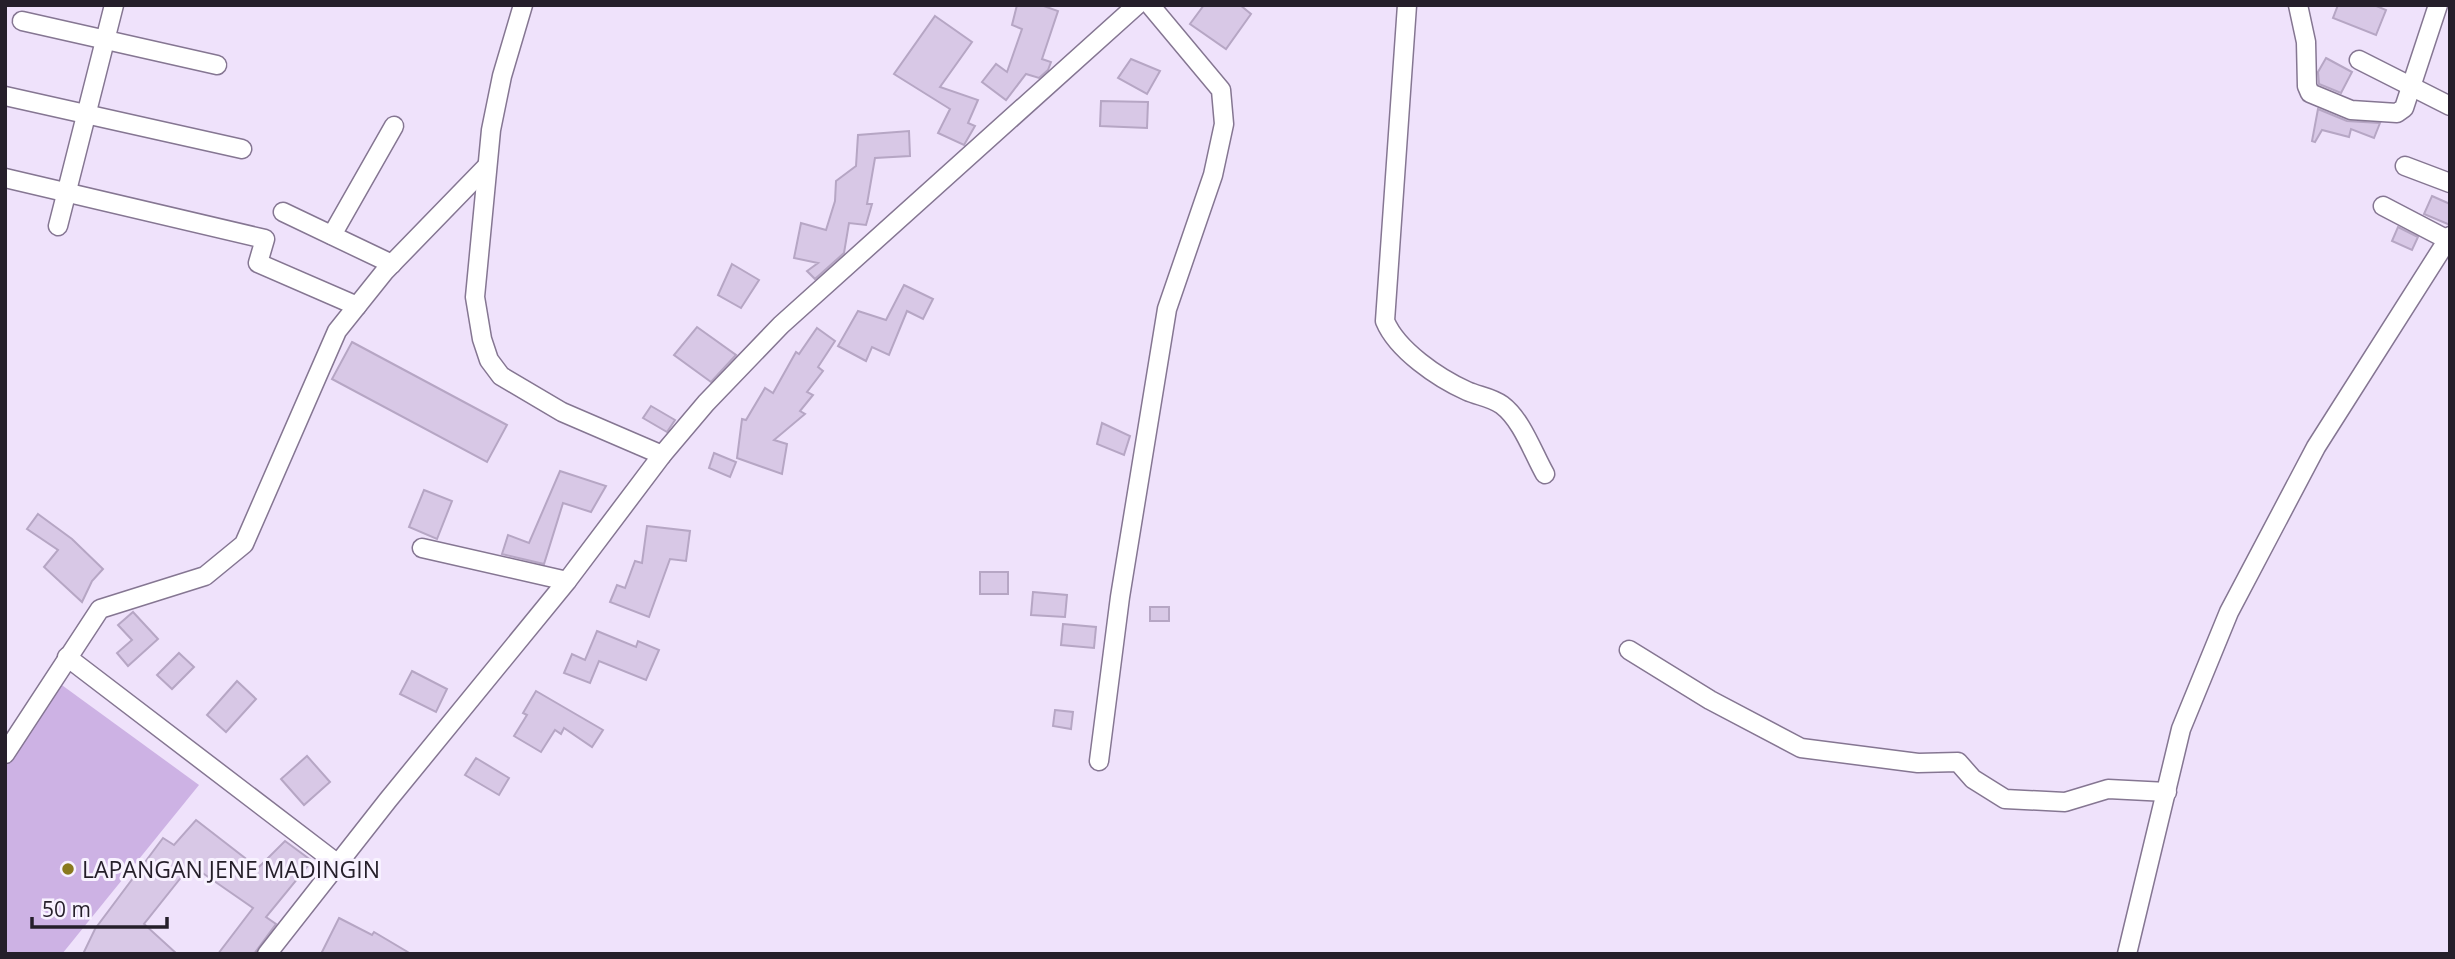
<svg xmlns="http://www.w3.org/2000/svg" width="2455" height="959" font-family="'Open Sans',sans-serif">
<style>
.green{fill:#cdb2e4}
.building{fill:#d8c8e6;stroke:#b6a6c4;stroke-width:2}
.lines{fill:none;stroke-linecap:round;stroke-linejoin:round}
.minor-casing{stroke:#857692;stroke-width:21}
.minor{stroke:#fff;stroke-width:18}
.poi-dot{fill:#89791e;stroke:#f8f2ff;stroke-width:2.5}
.labels{text-anchor:middle;dominant-baseline:central;stroke-width:6;stroke-linejoin:round;paint-order:stroke}
.poi-label{font-size:23px;fill:#251f2a;stroke:#f8f2ff;text-anchor:start}
</style>
<rect width="100%" height="100%" fill="#efe2fb"/>
<polygon class="green" points="59,683 199,785 62,954 5,954 5,768"/>
<g class="building">
<polygon points="1017,5 1041,5 1058,11 1042,59 1051,62 1048,70 1039,78 1026,74 1006,100 982,82 996,64 1007,72 1022,29 1012,25"/>
<polygon points="1204,5 1240,5 1251,14 1226,49 1190,24"/>
<polygon points="2338,5 2374,5 2386,10 2376,35 2333,18"/>
<polygon points="935,16 972,42 940,87 978,100 968,123 975,126 964,145 938,133 950,109 894,74"/>
<polygon points="2326,58 2352,72 2341,93 2319,84 2318,72"/>
<polygon points="1131,59 1160,71 1147,94 1118,78"/>
<polygon points="1101,101 1148,102 1147,128 1100,126"/>
<polygon points="2318,109 2347,121 2380,123 2374,138 2351,129 2349,137 2322,130 2315,142 2312,141"/>
<polygon points="909,131 910,156 875,158 867,204 872,204 866,225 849,223 844,253 815,279 807,271 818,263 794,258 801,223 826,230 835,201 836,181 856,166 858,135"/>
<polygon points="2432,196 2450,204 2450,225 2424,214"/>
<polygon points="2398,227 2418,237 2412,250 2392,241"/>
<polygon points="732,264 759,280 741,308 718,295"/>
<polygon points="904,285 933,299 923,319 907,311 889,355 872,347 866,361 838,346 858,311 886,320"/>
<polygon points="697,327 736,355 711,382 674,355"/>
<polygon points="817,328 835,341 818,367 823,371 807,392 813,395 800,411 805,414 774,440 787,444 782,474 737,458 742,419 746,420 765,388 773,393 796,352 799,354"/>
<polygon points="352,342 507,425 487,462 332,379"/>
<polygon points="651,406 675,420 667,432 643,418"/>
<polygon points="1102,423 1130,436 1124,455 1097,444"/>
<polygon points="714,453 736,462 730,477 709,468"/>
<polygon points="560,471 606,486 591,512 563,503 544,564 502,554 508,535 529,543"/>
<polygon points="424,490 452,501 437,539 409,527"/>
<polygon points="38,514 72,539 103,569 92,581 82,602 44,567 58,550 27,529"/>
<polygon points="647,526 690,531 686,561 670,559 649,617 610,602 617,585 625,588 635,561 642,563"/>
<rect x="980" y="572" width="28" height="22"/>
<polygon points="1033,592 1067,595 1065,617 1031,615"/>
<rect x="1150" y="607" width="19" height="14"/>
<polygon points="133,612 158,639 128,666 117,653 132,640 118,625"/>
<polygon points="1063,624 1096,627 1094,648 1061,645"/>
<polygon points="597,631 636,647 638,641 659,650 646,680 599,661 590,683 564,673 572,654 585,660"/>
<polygon points="179,653 194,667 172,689 157,675"/>
<polygon points="412,671 447,689 436,712 400,694"/>
<polygon points="237,681 256,699 226,732 207,715"/>
<polygon points="536,691 603,730 592,747 564,728 561,734 555,730 541,752 514,736 527,715 523,713"/>
<polygon points="1055,710 1073,712 1071,729 1053,726"/>
<polygon points="307,756 330,782 304,805 281,779"/>
<polygon points="476,758 509,778 499,795 465,775"/>
<polygon points="196,820 258,868 285,841 312,861 266,917 276,924 254,954 218,954 253,908 191,865 144,924 177,954 83,954 95,929 163,838 174,845"/>
<polygon points="339,918 372,935 374,932 411,954 321,954"/>
</g>
<g class="lines">
<g class="minor-casing">
<g id="minor">
<polyline points="523,5 502,76 491,130 475,297 482,339 489,360 501,376 562,412 662,455"/>
<path d="M1407 5 1385 321C1397 350 1438 378 1467 391 1478 396 1491 397 1502 405 1522 420 1533 453 1545 474"/>
<polyline points="2298,5 2306,42 2307,86 2310,93 2351,110 2397,113 2404,108 2438,5"/>
<polyline points="22,21 217,65"/>
<polyline points="2359,60 2450,106"/>
<polyline points="5,96 242,149"/>
<polyline points="2405,166 2450,183"/>
<polyline points="5,178 265,239 258,263 357,306"/>
<polyline points="2383,206 2450,241"/>
<polyline points="283,212 392,264"/>
<polyline points="58,226 114,5"/>
<polyline points="332,235 394,126"/>
<polyline points="422,548 567,581"/>
<polyline points="1629,650 1710,700 1801,748 1918,763 1958,762 1973,779 2005,799 2065,802 2108,789 2167,792"/>
<polyline points="67,657 338,864"/>
<polyline points="5,754 100,609 205,576 244,544 337,331 385,271 487,166"/>
<polyline points="1099,761 1120,597 1167,309 1213,175 1224,124 1221,90 1150,5"/>
<polyline points="267,954 388,800 567,581 662,455 706,403 781,325 1137,5"/>
<polyline points="2127,954 2181,729 2229,612 2316,447 2450,236"/>
</g>
</g>
<use href="#minor" class="minor"/>
</g>
<circle class="poi-dot" cx="68" cy="869" r="7"/>
<g class="labels">
<g class="poi-label">
<text x="82" y="869">LAPANGAN JENE MADINGIN</text>
</g>
</g>
<rect width="2455" height="959" fill="none" stroke="#251f2a" stroke-width="14"/>
<path d="M32 917v10h135v-10" fill="none" stroke="#251f2a" stroke-width="3.5"/>
<text x="42" y="917" font-size="21" fill="#251f2a" stroke="#f8f2ff" stroke-width="5" paint-order="stroke">50 m</text>
</svg>
